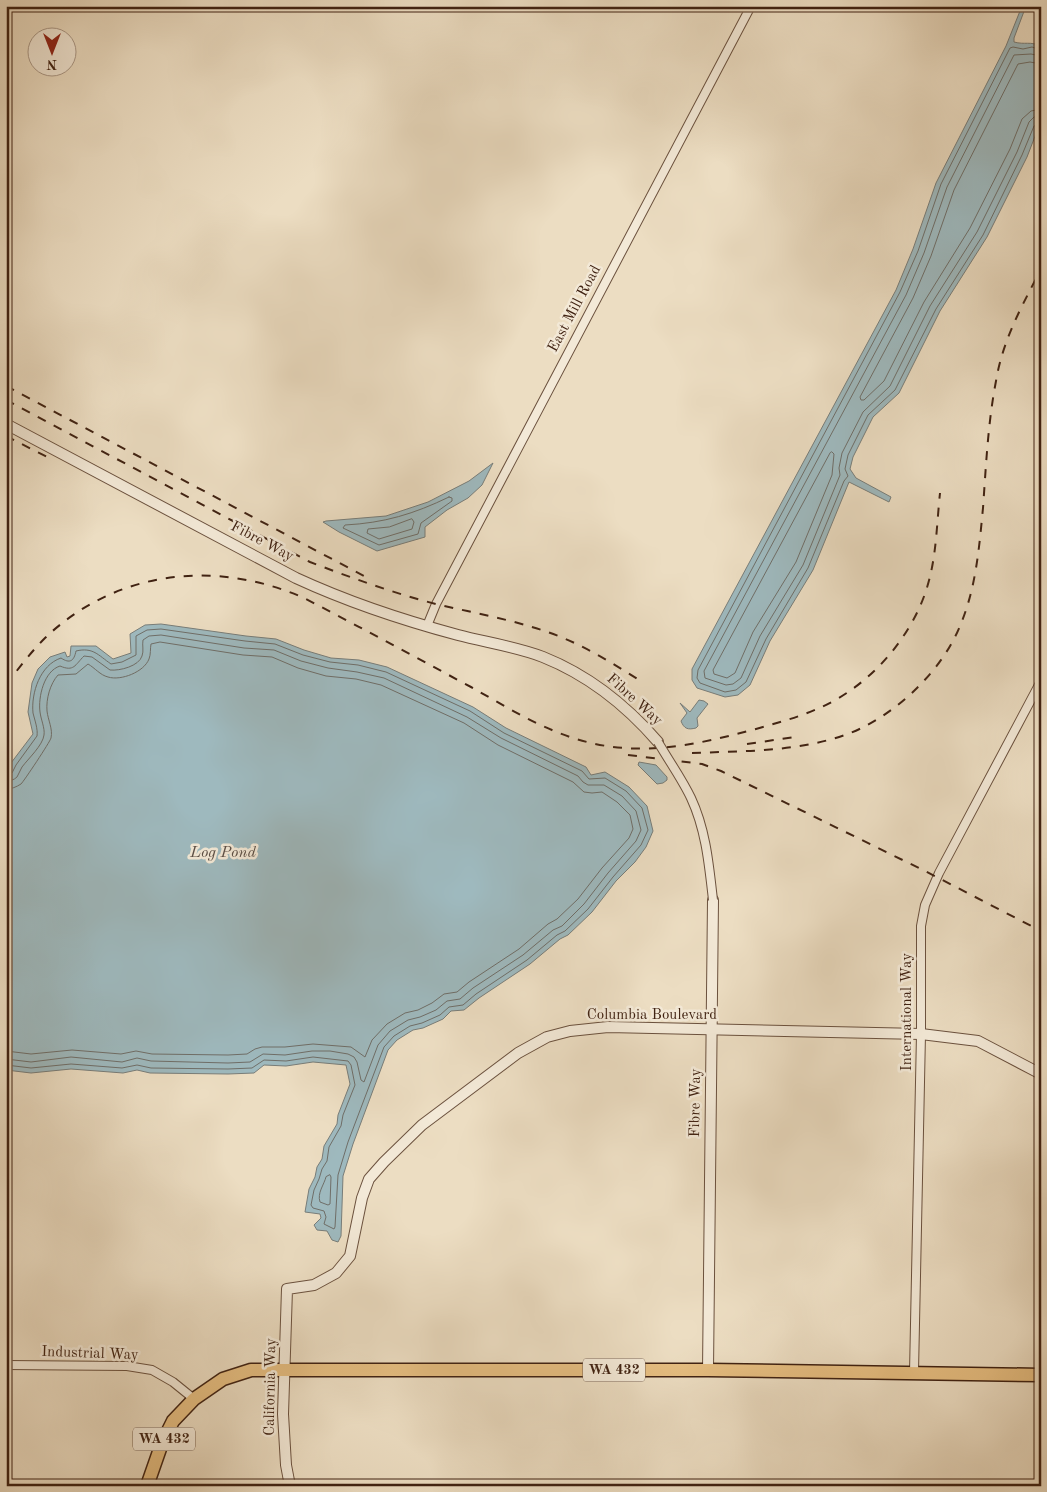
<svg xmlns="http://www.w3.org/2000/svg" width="1047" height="1492" font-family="'Old Standard TT',serif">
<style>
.water{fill:#9eb9be;stroke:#787d79}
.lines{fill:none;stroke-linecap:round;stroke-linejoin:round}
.shore{stroke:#6f6e68;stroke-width:1}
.minor-casing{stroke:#6b513e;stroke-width:10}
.tertiary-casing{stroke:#6b513e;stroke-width:12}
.trunk-casing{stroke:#402212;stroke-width:15}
.minor{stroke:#f3e9d7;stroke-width:8}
.tertiary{stroke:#f3e9d7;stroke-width:10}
.trunk{stroke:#e6be81;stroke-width:12}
.rail{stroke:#402212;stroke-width:2;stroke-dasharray:9 9;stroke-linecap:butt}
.minor-bridge-casing{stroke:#6b513e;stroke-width:10;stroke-linecap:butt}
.minor-bridge{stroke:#f3e9d7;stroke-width:8}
.labels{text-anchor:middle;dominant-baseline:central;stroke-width:5;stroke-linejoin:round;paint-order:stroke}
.shield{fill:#f3e9d7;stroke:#765e4d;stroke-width:1}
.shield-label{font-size:14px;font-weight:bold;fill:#402212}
.street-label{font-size:15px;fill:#402212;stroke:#f3e9d7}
.water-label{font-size:16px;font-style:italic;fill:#5c4f46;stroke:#f3e9d7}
</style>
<rect width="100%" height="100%" fill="#ecddc2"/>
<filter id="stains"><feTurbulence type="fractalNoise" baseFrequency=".004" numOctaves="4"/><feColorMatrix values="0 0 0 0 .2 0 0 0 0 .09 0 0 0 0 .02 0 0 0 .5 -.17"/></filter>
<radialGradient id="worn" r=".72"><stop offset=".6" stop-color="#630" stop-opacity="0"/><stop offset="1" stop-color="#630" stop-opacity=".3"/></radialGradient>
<g class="water">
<path d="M1022 6H1026L1014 38V42C1025 45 1030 41 1041 46L1039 126 1027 157 987 237 940 311 899 393 873 417 853 457 850 469 856 478 891 497 889 502 849 482 813 570 770 641 750 685 738 695 725 697 697 688 692 680V669L896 290 913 249 936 183 1006 46Z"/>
<polygon points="493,463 482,485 468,498 447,510 425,527 425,537 377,551 339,532 323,522 326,521 386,516 428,502 469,481"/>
<polygon points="161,624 246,636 276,639 304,650 331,658 359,660 387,667 473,707 506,728 586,767 591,775 605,772 629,787 647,806 653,831 646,847 635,862 616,881 592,912 568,935 560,939 530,964 479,998 464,1010 451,1011 443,1019 423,1028 413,1030 397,1040 388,1050 353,1144 343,1176 341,1236 338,1242 332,1240 327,1231 317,1230 314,1225 321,1218 320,1214 305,1212 309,1189 315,1177 317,1167 322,1159 324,1146 337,1124 338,1115 350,1084 346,1065 313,1062 286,1066 264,1065 254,1073 228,1074 150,1073 137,1070 123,1073 71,1069 31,1073 6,1070 6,775 11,763 33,734 28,712 32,683 38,669 50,657 65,652 67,657 70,656 71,646 96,646 113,659 131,653 130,634 145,625"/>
<path d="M699 700 704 701 708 704 697 718 698 726 696 728C688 730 684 729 681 721L687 713 680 703 690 712Z"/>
<polygon points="639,762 656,765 667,777 667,780 663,783 657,784 638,765"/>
</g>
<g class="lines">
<g class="shore">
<polyline points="1041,50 1032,47 1023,49 1013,47 1010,48 941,184 918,251 900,292 698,670 697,678 700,683 725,692 736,690 746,682 766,639 808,568 844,481 848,476 845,469 848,455 868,415 895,390 936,309 983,235 1022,155 1034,126 1041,123"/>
<polyline points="1041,56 1031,54 1014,55 947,187 924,253 906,295 704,671 705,678 726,685 733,684 741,678 760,636 803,565 840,475 839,468 842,453 863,412 890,386 930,306 977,232 1017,152 1029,122 1034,117 1041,116"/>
<polyline points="1041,64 1030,62 1018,64 954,190 931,256 913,298 860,397 861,400 864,400 884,381 924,302 970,228 1010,149 1022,119 1031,111 1041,109"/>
<polygon points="832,452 834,454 832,475 796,562 753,632 735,673 727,678 714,674 713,670 830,453"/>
<path d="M449 497 452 498V501L421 523 418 534 379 545 343 528 345 525C384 523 414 514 449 497Z"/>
<polygon points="412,519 414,522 412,529 379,539 367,533 368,529 389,527"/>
<path d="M6 775 12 773 16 765 37 736C38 729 35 721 33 713 31 693 40 665 61 658 70 664 74 661 76 651 93 647 98 655 111 664L122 662 136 655V636L147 630 161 629 245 641 275 644 303 655 330 662 358 665 386 672 470 711 504 733 582 771 589 779 605 778 626 791 642 808 648 830 641 845 613 877 588 909 565 931 557 935 527 960 476 994 463 1005 449 1007 440 1015 422 1023 410 1026 394 1036 384 1047 348 1142 338 1175 335 1227 334 1229 324 1224 326 1217 324 1211 313 1208 311 1205 314 1190 319 1179 322 1169 327 1161 329 1147 341 1126 343 1115 355 1085 351 1065 348 1061 313 1057 286 1061 264 1060 252 1068 228 1069 151 1068 137 1065 122 1068 71 1064 31 1068 6 1065"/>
<path d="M6 781C10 781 14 780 17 777 19 774 20 770 22 767 28 759 43 745 44 735 45 728 41 720 40 712 38 697 44 671 60 666 74 672 75 665 84 656L92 657 110 670C120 671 139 666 142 656 144 651 142 645 143 640L149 636 161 635 244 648 274 650 301 661 328 668 357 672 384 678 467 717 501 738 578 776 583 782 588 785H604L622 796 636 811 641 830 636 841 608 873 584 904 562 926 553 930 523 955 473 988 460 999 447 1001 436 1010 420 1017 408 1020 390 1031 378 1045 364 1082 361 1080 357 1062 354 1057 348 1054 330 1051H312L285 1055 263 1054 250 1062 228 1063 151 1061 137 1058 122 1062 71 1057 31 1062 6 1059"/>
<path d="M6 789C12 789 16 787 21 784 24 781 50 742 51 738 53 729 48 720 47 711 46 699 50 684 58 675L76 674 88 664C95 668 100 675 108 677 121 681 144 672 149 659 151 654 150 649 151 644L160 642 243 655 272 657 298 668 326 676 356 679 381 685 464 723 498 745 573 782 584 792 592 793 602 792 617 802 630 815 633 829 629 838 602 868 578 899 557 919 548 924 519 949 469 982 457 992 444 994 432 1003 418 1010 405 1013 387 1024 372 1040 365 1057 351 1047 313 1044 285 1047H262L255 1049 247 1054 228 1055 152 1054 136 1051 121 1054 72 1050 31 1054 6 1051"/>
<path d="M330 1175 331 1177 330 1204 328 1205 320 1202C317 1193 324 1185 326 1177Z"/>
</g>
<g class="minor-casing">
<g id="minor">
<polyline points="427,626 436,604 751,6"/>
<polyline points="6,1365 127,1366 152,1370 173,1382 194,1399"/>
<polyline points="914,1372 921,1034 921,926 925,905 939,873 1041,681"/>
</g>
</g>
<g class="tertiary-casing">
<g id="tertiary">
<path d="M6 424 296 578C348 602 402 620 458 635 484 642 518 647 543 657 588 675 626 705 658 742"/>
<polyline points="708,1370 713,900"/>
<polyline points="290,1486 286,1465 283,1414 287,1289 314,1285 336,1273 350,1256 362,1198 369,1179 384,1162 422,1125 518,1053 547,1037 570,1031 608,1027 921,1034 978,1041 1041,1074"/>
</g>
</g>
<g class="trunk-casing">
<polyline id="trunk" points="147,1486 162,1443 173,1421 194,1399 223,1379 251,1370 708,1370 1041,1375"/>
</g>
<use href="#minor" class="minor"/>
<use href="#tertiary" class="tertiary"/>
<use href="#trunk" class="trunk"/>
<g class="rail">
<polyline points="6,386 364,576"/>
<path d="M6 400 310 562C352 578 393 593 436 604 478 614 521 621 561 637 590 649 617 666 644 683"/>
<polyline points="6,436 51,459"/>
<path d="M6 685C18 669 31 652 45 638 116 570 216 559 304 598 360 627 415 657 471 687 503 705 535 725 570 737 635 759 692 746 756 729 784 721 811 714 837 699 868 681 893 655 911 624 937 579 935 541 940 493"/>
<polyline points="747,744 795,737"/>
<path d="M692 753C743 751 796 752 845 735 871 726 898 707 917 688 935 670 950 650 960 626 976 588 979 549 983 508 986 466 988 422 996 381 1003 339 1022 306 1041 269"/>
<polyline points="628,755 702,764 721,771 923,870 1041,931"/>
</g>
<g class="minor-bridge-casing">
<path id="minor-bridge" d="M658 742C669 761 682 779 691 798 706 830 709 865 713 900"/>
</g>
<use href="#minor-bridge" class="minor-bridge"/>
</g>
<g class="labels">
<g class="shield">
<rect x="583" y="1358.5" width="62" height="23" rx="4"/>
<rect x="133" y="1427.5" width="62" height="23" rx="4"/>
</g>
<g class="shield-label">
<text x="614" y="1370">WA 432</text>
<text x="164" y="1439">WA 432</text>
</g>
<g class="street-label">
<text transform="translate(575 309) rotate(-62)">East Mill Road</text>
<text transform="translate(262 542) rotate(28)">Fibre Way</text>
<text transform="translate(634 700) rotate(42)">Fibre Way</text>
<text transform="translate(907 1012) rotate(-90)">International Way</text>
<text x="652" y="1015">Columbia Boulevard</text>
<text transform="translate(696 1103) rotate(-89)">Fibre Way</text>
<text transform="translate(90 1354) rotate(2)">Industrial Way</text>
<text transform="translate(271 1387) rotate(-89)">California Way</text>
</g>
<g class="water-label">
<text x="223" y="853">Log Pond</text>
</g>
</g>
<rect width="1047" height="1492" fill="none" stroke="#ecddc2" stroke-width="25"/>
<rect x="8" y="8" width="1032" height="1477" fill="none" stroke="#402212" stroke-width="2.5"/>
<rect x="12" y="12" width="1022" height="1467" fill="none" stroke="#402212"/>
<g transform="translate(52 52) rotate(180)"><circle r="24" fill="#f3e9d7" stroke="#ab9988"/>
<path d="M0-4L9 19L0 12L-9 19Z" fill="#8f2418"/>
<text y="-8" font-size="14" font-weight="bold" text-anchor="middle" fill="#402212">N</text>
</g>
<rect width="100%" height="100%" filter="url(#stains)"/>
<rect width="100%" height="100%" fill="url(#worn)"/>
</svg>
